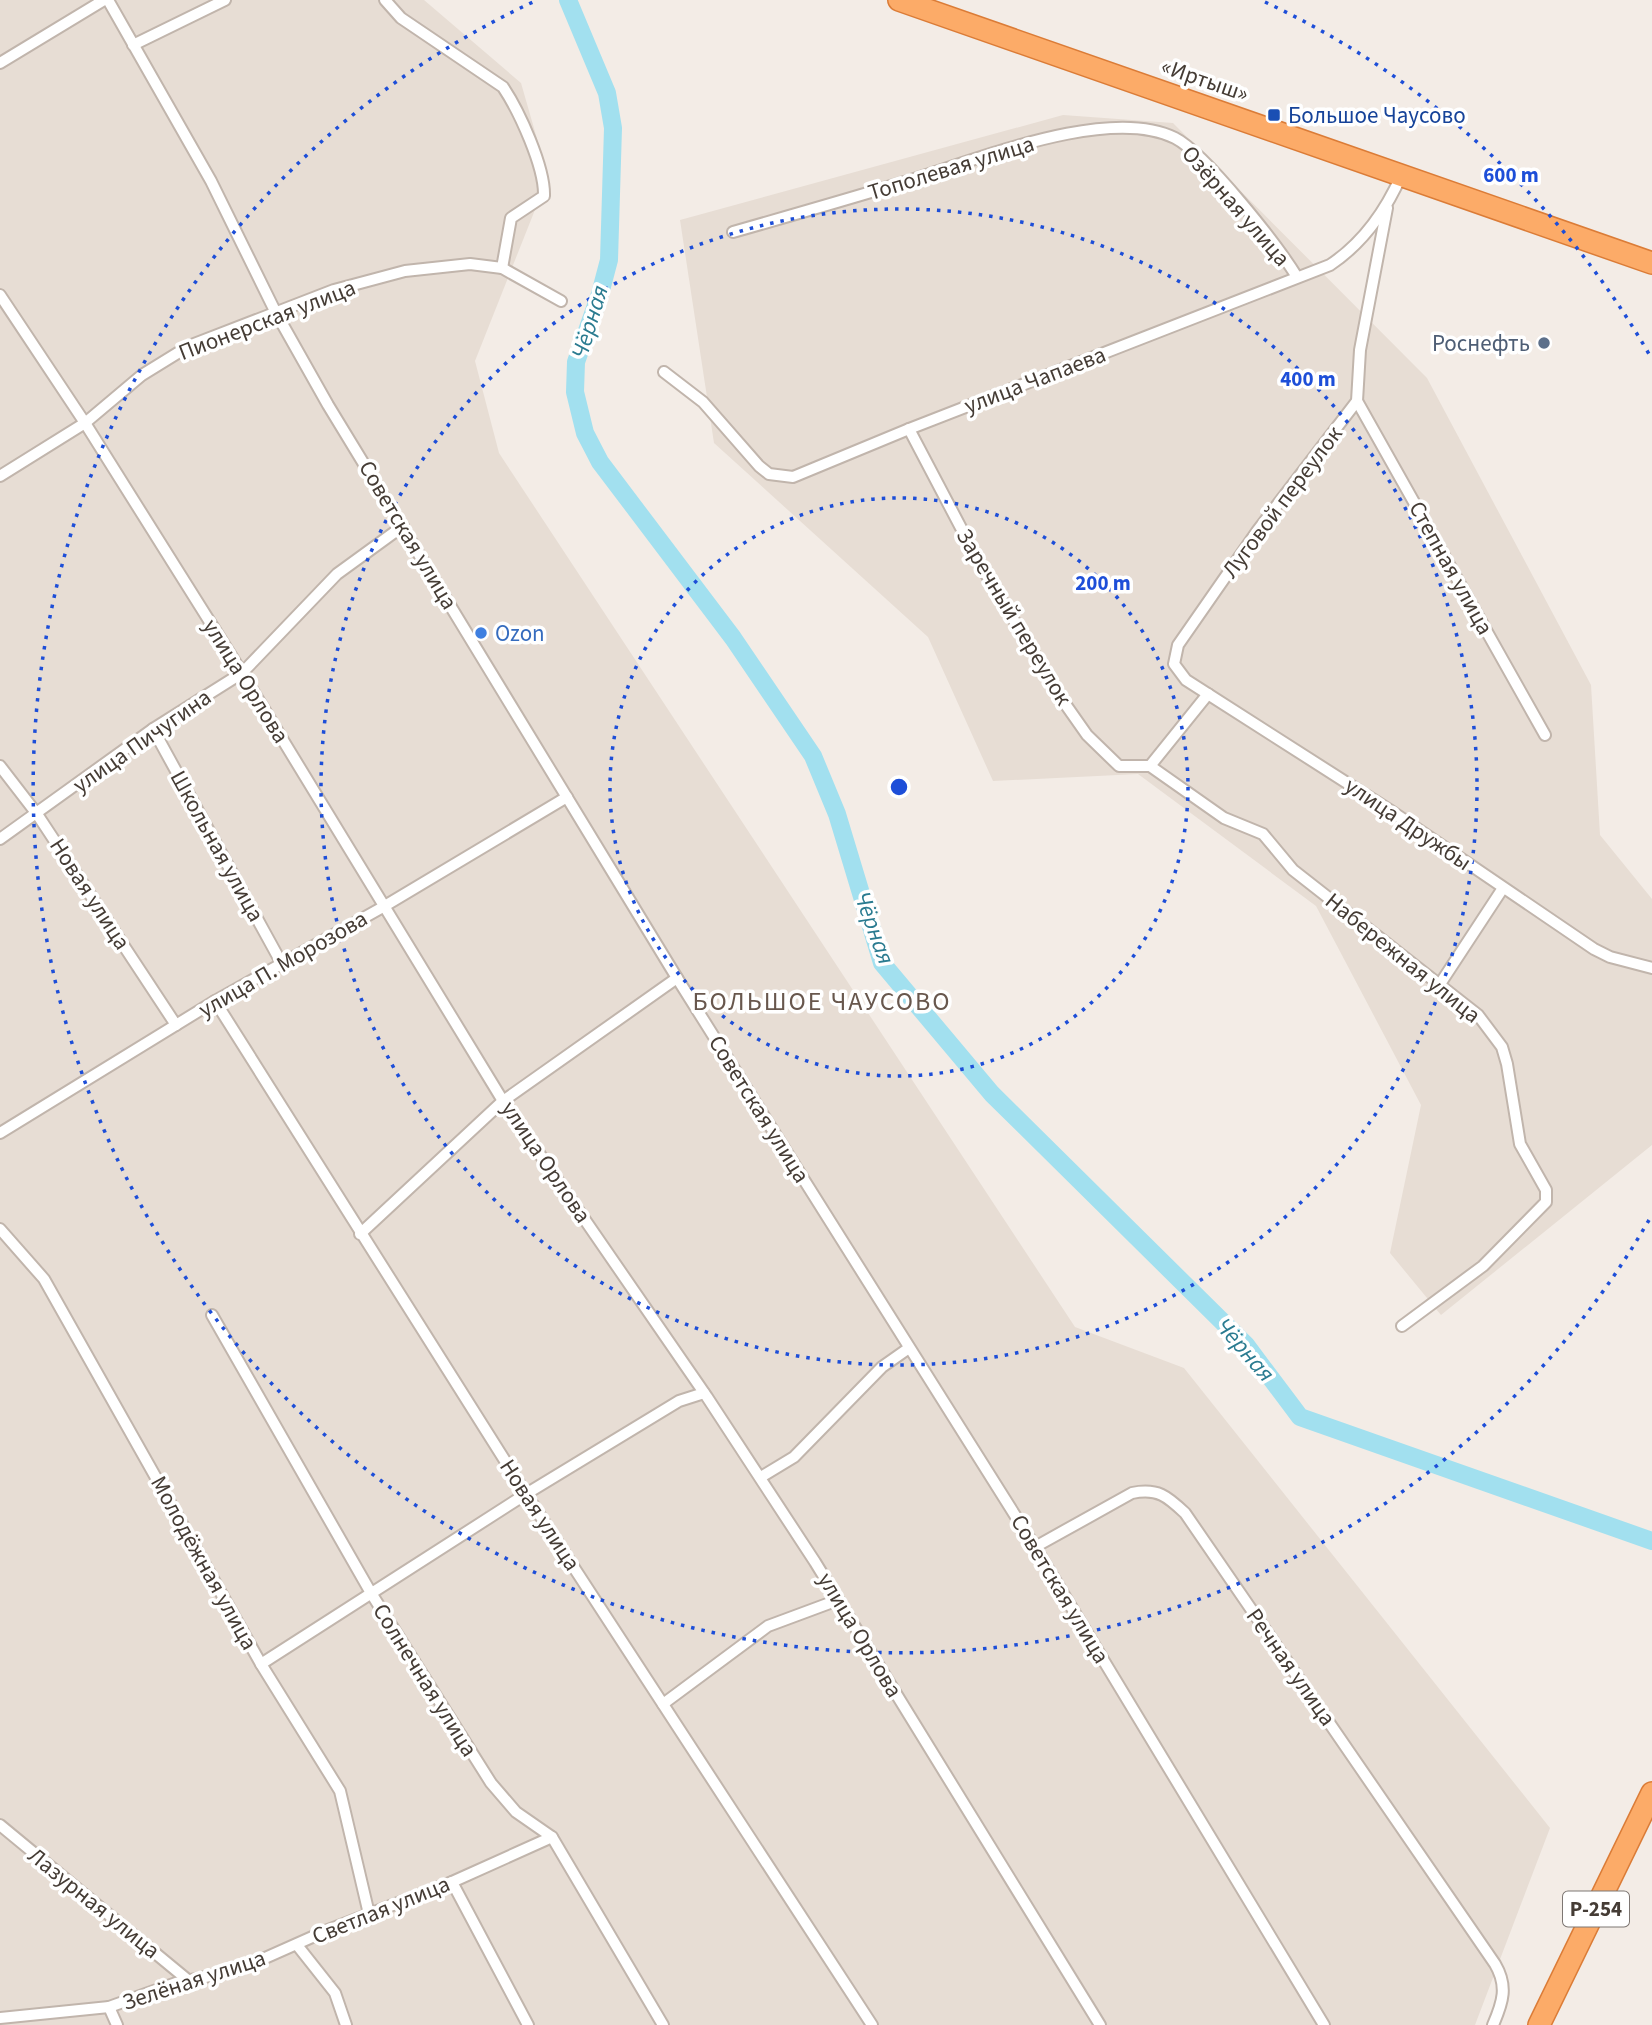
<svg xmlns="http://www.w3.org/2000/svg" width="1652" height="2025" font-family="'Source Sans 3',sans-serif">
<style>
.residential{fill:#e7ddd4}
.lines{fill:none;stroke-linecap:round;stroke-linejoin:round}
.river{stroke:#a2e0ef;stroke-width:18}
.street-casing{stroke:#c1b5ac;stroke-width:14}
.highway-casing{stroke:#db7c37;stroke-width:24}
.street{stroke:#fff;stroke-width:10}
.highway{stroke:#fcab68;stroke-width:21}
.ring{fill:none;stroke:#1d4ed8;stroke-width:3.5;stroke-dasharray:3.5 7}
.transit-dot{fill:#1a4fb4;stroke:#fff;stroke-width:2.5}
.service-dot{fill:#5c6f8a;stroke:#fff;stroke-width:2.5}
.shop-dot{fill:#3f7fe0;stroke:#fff;stroke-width:2.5}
.labels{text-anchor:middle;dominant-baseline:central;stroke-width:7;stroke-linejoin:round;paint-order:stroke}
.shield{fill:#fff;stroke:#7d7672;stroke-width:2}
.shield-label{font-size:21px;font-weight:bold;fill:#453c35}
.street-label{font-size:23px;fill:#453c35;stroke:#fff}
.transit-label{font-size:23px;fill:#164399;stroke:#fff;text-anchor:start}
.service-label{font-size:23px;fill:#4e5e75;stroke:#fff;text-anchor:end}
.shop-label{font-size:23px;fill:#366cbe;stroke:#fff;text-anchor:start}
.water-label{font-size:24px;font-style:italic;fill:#2a7b90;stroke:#fff}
.quarter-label{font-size:26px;letter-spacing:2px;fill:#68574d;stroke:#fff}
.centre{fill:#1d4ed8;stroke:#fff;stroke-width:3.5}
.ring-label{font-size:21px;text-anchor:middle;font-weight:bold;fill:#1d4ed8;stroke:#fff;stroke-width:7;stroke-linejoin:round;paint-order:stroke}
</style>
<rect width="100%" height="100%" fill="#f3ece6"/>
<g class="residential">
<polygon points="0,0 424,0 521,83 548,177 475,361 499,453 1075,1327 1184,1368 1550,1828 1475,2025 0,2025"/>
<polygon points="1063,115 1173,123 1427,378 1591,685 1600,835 1652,899 1652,1145 1441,1315 1390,1253 1421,1105 1316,906 1138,774 993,781 928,637 714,443 680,220"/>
</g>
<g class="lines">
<polyline class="river" points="568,0 607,93 613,128 609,260 600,294 576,362 575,392 585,433 600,462 733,638 813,756 837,814 882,963 992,1094 1246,1345 1300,1417 1652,1541"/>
<g class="street-casing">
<g id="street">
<polyline points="108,0 211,181 275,311 328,405 677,978 1035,1547 1324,2025"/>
<path d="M385 0 401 18 503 87C519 111 545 167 544 196L511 218 502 268"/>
<polyline points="133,45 225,0"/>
<polyline points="0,63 104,0"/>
<polyline points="1387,208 1360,350 1357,401 1258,530 1178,645 1174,664 1186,680 1394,813 1594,949 1610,957 1652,968"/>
<path d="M733 232C789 216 845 200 901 183 970 163 1107 104 1175 138 1206 154 1278 246 1297 277"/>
<polyline points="0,295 85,423 242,673 503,1101 707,1397 815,1562 1100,2025"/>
<path d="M664 372 703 402 759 466 769 474 793 477 909 429 1330 265C1363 243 1385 212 1401 176"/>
<polyline points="1357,401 1545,735"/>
<polyline points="909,429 981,566 1061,698 1087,735 1119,766 1150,766"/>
<polyline points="0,476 85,423 142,375 189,346 334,290 405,271 470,264 502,268 561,301"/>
<polyline points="153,729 282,964"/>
<polyline points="0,766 37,814 176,1025"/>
<polyline points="1150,766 1224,818 1263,834 1293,870 1478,1015 1502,1047 1507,1064 1520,1144 1546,1190 1546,1202 1483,1266 1402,1326"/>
<polyline points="1150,766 1208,694"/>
<polyline points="0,839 153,729 242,673 337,574 403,526"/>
<polyline points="1440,984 1503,888"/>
<polyline points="215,1001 526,1494 872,2025"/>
<polyline points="0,1133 215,1001 383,907 567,797"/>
<polyline points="0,1229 44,1279 261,1664 340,1791 369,1914"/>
<polyline points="360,1234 503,1101 677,978"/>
<polyline points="212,1315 371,1593 491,1783 516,1812 552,1837 663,2025"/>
<polyline points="761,1477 794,1457 882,1367 909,1348"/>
<path d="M1035 1547 1132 1493C1158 1488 1167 1496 1185 1513L1495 1964C1508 1986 1503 2002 1493 2025"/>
<polyline points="261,1664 526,1494 679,1401 704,1393"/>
<polyline points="663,1704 768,1626 838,1600"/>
<polyline points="0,1825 189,1981"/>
<polyline points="452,1882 528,2025"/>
<polyline points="297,1945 335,1993 346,2025"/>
<polyline points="0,2018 109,2007"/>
<polyline points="117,2025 109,2007 176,1983 238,1970 328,1930 452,1882 552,1837"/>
</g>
</g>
<g class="highway-casing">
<g id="highway">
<polyline points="899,0 1652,263"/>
<polyline points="1539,2025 1652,1793"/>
</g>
</g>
<use href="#street" class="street"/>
<use href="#highway" class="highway"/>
</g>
<g class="ring">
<circle cx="899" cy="787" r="289"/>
<circle cx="899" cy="787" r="578"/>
<path d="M1649 1220A866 866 0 1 1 533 2M1265 2A866 866 0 0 1 1649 354"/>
</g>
<rect class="transit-dot" x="1267" y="108" width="14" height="14" rx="3.5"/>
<circle class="service-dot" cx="1544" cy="343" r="7"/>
<circle class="shop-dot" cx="481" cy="633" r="7"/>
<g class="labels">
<rect class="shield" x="1563" y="1891.5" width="66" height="35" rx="5"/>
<g class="shield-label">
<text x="1596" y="1909">Р-254</text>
</g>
<g class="street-label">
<text transform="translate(1205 80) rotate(19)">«Иртыш»</text>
<text transform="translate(951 168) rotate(-17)">Тополевая улица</text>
<text transform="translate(1236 206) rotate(49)">Озёрная улица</text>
<text transform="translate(267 320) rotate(-21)">Пионерская улица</text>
<text transform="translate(1035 380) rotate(-21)">улица Чапаева</text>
<text transform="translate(1282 502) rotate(-53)">Луговой переулок</text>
<text transform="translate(408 535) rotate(59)">Советская улица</text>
<text transform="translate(1451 568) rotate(61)">Степная улица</text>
<text transform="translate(1014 617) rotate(59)">Заречный переулок</text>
<text transform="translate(246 681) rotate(58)">улица Орлова</text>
<text transform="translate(142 741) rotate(-35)">улица Пичугина</text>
<text transform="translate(1408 824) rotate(34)">улица Дружбы</text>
<text transform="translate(217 846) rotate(61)">Школьная улица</text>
<text transform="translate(90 894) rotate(57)">Новая улица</text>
<text transform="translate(1403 958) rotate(39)">Набережная улица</text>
<text transform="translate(283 964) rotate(-30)">улица П. Морозова</text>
<text transform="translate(759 1109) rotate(58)">Советская улица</text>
<text transform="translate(546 1162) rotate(56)">улица Орлова</text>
<text transform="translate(540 1515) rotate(57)">Новая улица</text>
<text transform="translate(204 1563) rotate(61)">Молодёжная улица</text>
<text transform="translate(1060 1589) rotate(59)">Советская улица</text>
<text transform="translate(860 1635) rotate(59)">улица Орлова</text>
<text transform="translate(1291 1667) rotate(55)">Речная улица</text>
<text transform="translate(425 1680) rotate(58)">Солнечная улица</text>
<text transform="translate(94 1903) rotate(39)">Лазурная улица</text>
<text transform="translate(381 1910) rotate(-22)">Светлая улица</text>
<text transform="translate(194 1980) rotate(-18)">Зелёная улица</text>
</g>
<g class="transit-label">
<text x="1288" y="115">Большое Чаусово</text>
</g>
<g class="service-label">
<text x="1530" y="343">Роснефть</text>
</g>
<g class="shop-label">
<text x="495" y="633">Ozon</text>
</g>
<g class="water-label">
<text transform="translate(590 322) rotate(-73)">Чёрная</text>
<text transform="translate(874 928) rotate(70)">Чёрная</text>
<text transform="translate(1245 1350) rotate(49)">Чёрная</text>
</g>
<g class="quarter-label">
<text x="822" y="1001">БОЛЬШОЕ ЧАУСОВО</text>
</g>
</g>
<circle cx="899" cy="787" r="10" class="centre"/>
<g class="ring-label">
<text x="1511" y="182">600 m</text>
<text x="1308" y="386">400 m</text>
<text x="1103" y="590">200 m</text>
</g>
</svg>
